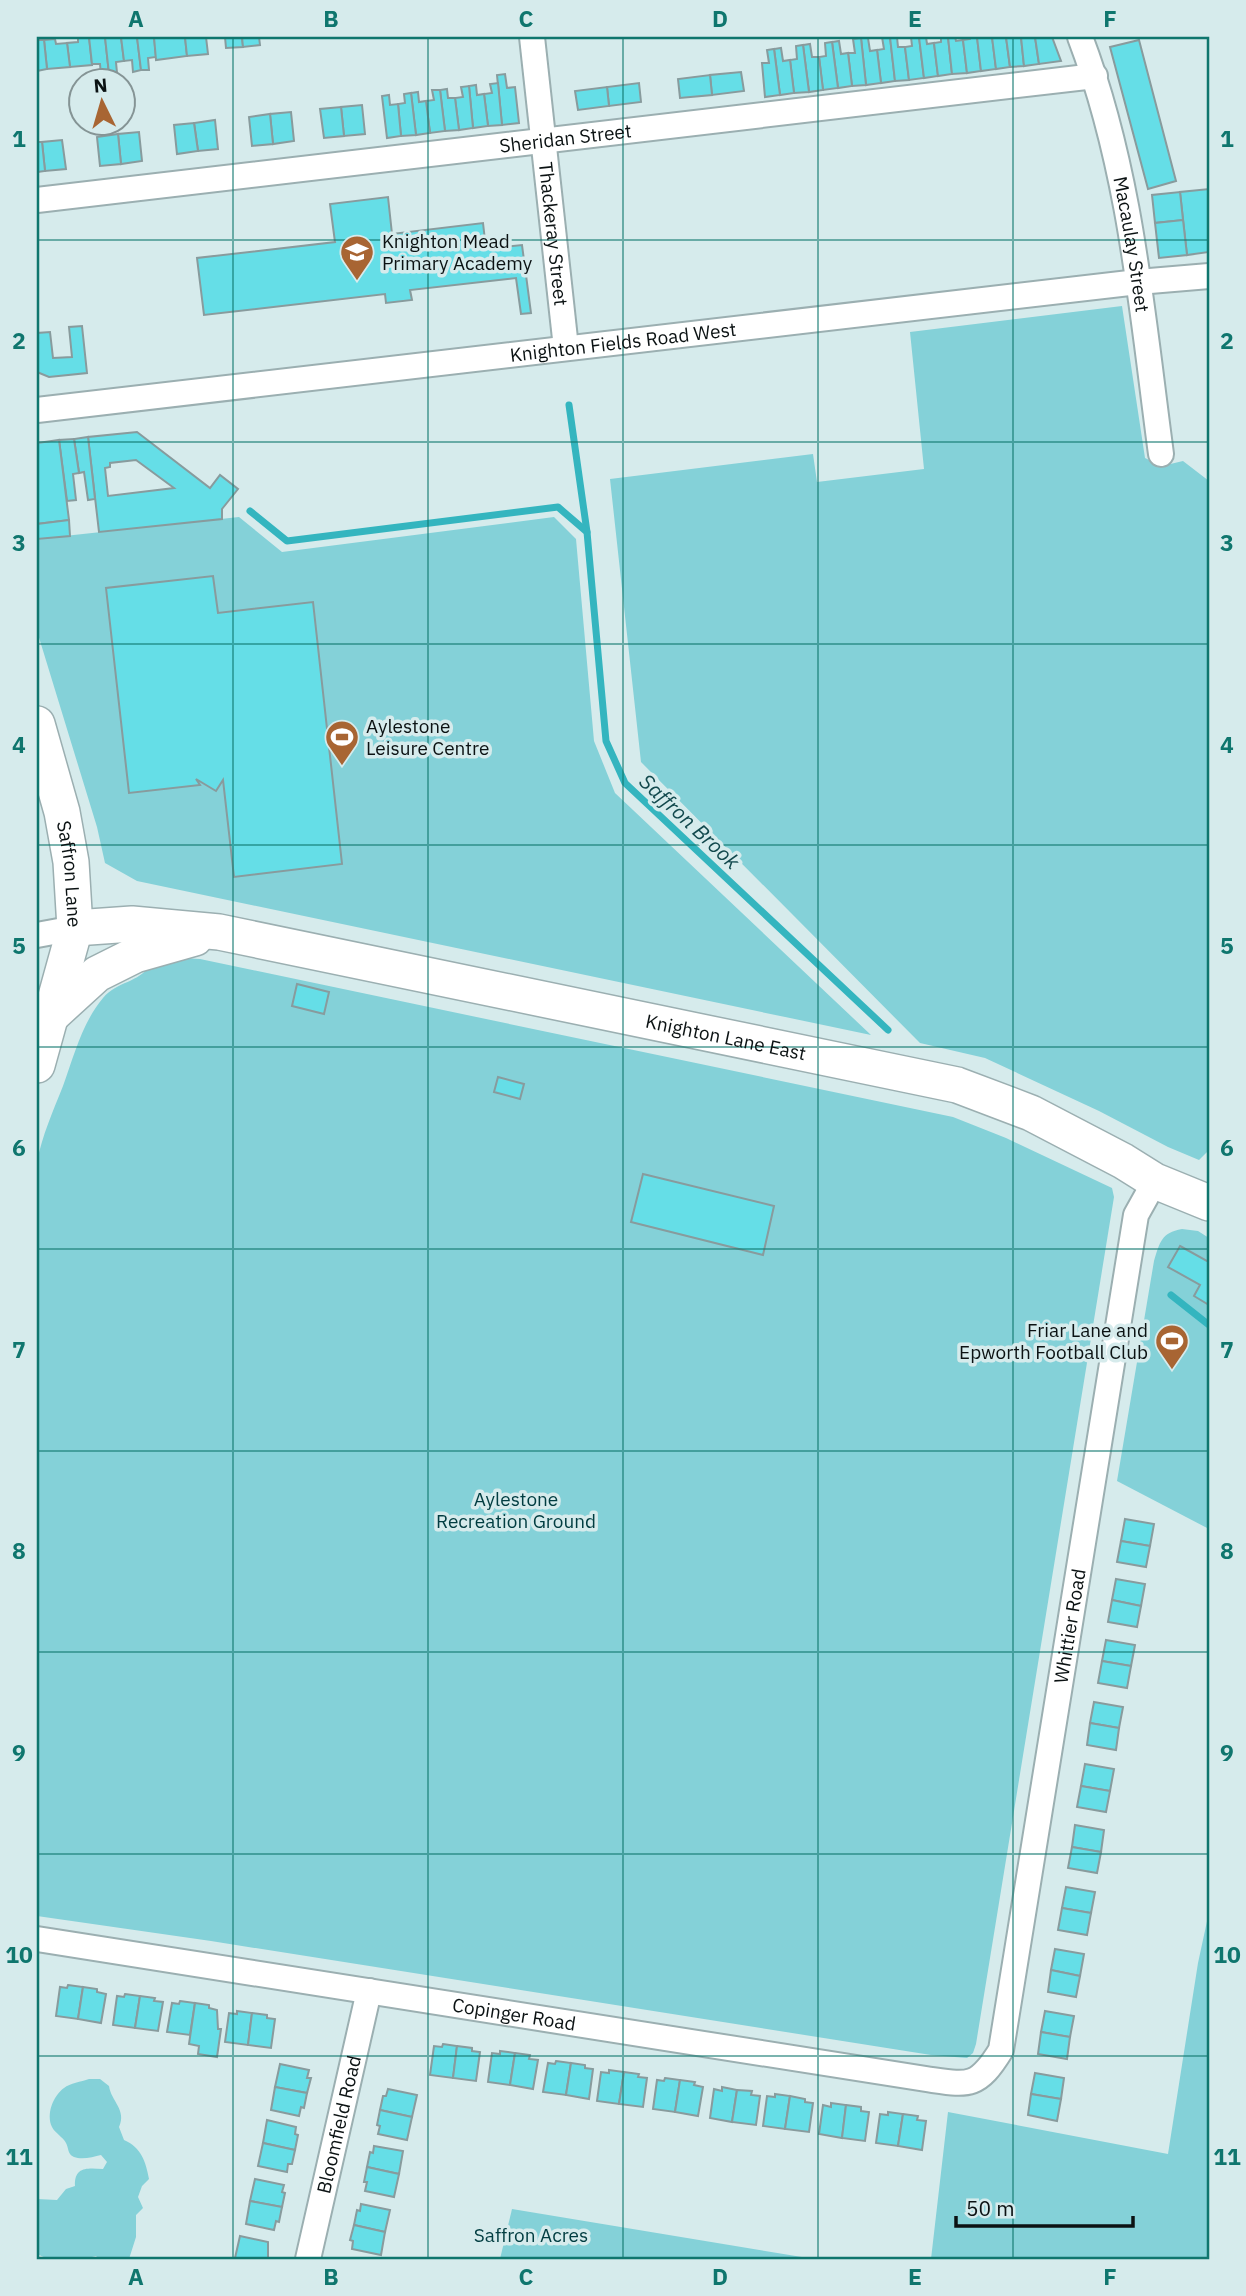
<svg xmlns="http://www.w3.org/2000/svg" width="1246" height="2296" font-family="'IBM Plex Sans',sans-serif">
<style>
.green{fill:#84d1d8}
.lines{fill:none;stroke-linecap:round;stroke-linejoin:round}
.stream{stroke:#34b5bf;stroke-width:7}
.building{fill:#65dee7;stroke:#889b9d;stroke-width:2;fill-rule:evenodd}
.street-casing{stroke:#9bafb1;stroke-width:28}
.secondary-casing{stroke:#9bafb1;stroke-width:38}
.street{stroke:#fff;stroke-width:24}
.secondary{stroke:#fff;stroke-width:35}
.grid{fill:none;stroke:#0f766e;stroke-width:2;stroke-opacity:0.55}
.labels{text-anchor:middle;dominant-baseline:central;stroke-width:7;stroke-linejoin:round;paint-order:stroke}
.street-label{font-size:19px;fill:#0b1213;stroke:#d6ebec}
.poi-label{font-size:19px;fill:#0b1213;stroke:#d6ebec;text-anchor:start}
.park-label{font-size:19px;fill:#013d41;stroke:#d6ebec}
.water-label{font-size:21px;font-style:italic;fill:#12494d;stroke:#d6ebec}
.neatline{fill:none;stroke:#0f766e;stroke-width:2.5}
.grid-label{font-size:23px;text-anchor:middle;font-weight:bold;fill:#0f766e}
</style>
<rect width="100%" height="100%" fill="#d6ebec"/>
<g class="green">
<polygon points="1122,306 1145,458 1162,466 1183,461 1209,481 1209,1150 1199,1160 1168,1147 1099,1111 985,1058 920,1043 641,762 610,479 813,454 817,482 924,469 910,332"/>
<polygon points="239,517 282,552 554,517 576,539 594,741 615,793 871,1035 137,881 105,863 97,827 37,631 37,539"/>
<path d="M183 958 200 959 953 1117 1006 1138 1112 1188 1114 1197 976 2044 973 2053 967 2058 931 2055 211 1941 37 1916V1162C42 1136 53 1111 63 1086 74 1056 82 1023 103 998 117 981 139 983 150 965Z"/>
<path d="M1182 1229 1198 1231 1209 1238V1529L1117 1481 1154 1261C1160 1242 1161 1233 1182 1229Z"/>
<polygon points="1209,1912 1209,2259 931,2259 948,2112 1168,2154 1198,1963"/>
<path d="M89 2079H100L109 2086C111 2101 127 2110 119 2127L124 2140C141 2147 146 2162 149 2179L142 2186 138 2197 143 2208 136 2215V2237L129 2259H99L96 2256C78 2261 54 2263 37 2254V2199L57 2200 66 2189 75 2186C74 2166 88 2168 103 2169L107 2162 101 2155C93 2157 82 2160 74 2157 67 2154 69 2148 66 2143 63 2137 55 2133 52 2127 46 2114 53 2096 64 2088 70 2083 81 2082 89 2079Z"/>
<polygon points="512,2209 814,2259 500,2259"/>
</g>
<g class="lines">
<g class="stream">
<polyline points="569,405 587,532"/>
<polyline points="250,511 287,541 558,507 587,532 606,741 625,783 888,1030"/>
<polyline points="1171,1295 1209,1325"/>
</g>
</g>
<g class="building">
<polygon points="78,37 89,37 92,65 70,67 67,43 78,42"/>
<polygon points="89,37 105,37 109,74 101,75 100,64 92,64"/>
<polygon points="105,37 121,37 124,61 116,62 117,73 109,74"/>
<polygon points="121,37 137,37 141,70 133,72 132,60 124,61"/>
<polygon points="137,37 154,37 156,57 148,58 149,70 141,70"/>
<polygon points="154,37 185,37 187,56 156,60"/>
<polygon points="185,37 206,37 208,54 187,56"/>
<polygon points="225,37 242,37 243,47 226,48"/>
<polygon points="242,37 259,37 260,45 243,47"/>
<polygon points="882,37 890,37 895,81 881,83 877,50 884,49"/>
<polygon points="890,37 897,37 898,47 905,47 909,80 895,81"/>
<polygon points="911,37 919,37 924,78 909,80 905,47 912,46"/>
<polygon points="919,37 926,37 927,44 934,43 938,76 924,78"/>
<polygon points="941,37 948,37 952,74 938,76 934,43 941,42"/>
<polygon points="948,37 955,37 956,41 963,40 967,73 952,74"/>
<polygon points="970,37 977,37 981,71 967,73 963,40 970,39"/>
<polygon points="977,37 992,37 996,69 981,71"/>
<polygon points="992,37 1006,37 1010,67 996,69"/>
<polygon points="1006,37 1021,37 1024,66 1010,67"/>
<polygon points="1021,37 1035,37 1039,64 1024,66"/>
<polygon points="1035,37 1052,37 1061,61 1039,64"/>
<polygon points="861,38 868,38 870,51 877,50 881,83 866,85"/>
<polygon points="861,38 866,85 852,86 848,53 855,53 853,39"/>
<polygon points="55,39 56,44 67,43 70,67 47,69 44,40"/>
<polygon points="37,40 44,40 47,69 37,71"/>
<polygon points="1139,40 1176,181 1148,189 1110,47"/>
<polygon points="839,41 841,54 848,53 852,86 838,88 832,42"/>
<polygon points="832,42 838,88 823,90 819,57 826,56 825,43"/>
<polygon points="810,44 812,57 819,57 823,90 809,92 803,45"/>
<polygon points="803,45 809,92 794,93 790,60 797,59 796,46"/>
<polygon points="781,48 783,61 790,60 794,93 780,95 774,49"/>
<polygon points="774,49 780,95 765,97 762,63 769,63 767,50"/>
<polygon points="741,72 744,91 712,95 710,75"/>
<polygon points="505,74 507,88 515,87 519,123 502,125 497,75"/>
<polygon points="710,75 712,95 680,98 678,79"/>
<polygon points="498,83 502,125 488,126 484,94 492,93 490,84"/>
<polygon points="639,83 641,102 609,106 607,87"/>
<polygon points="476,85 477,95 484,94 488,126 473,128 469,86"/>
<polygon points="469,86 473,128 459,130 455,98 463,97 461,87"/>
<polygon points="607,87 609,106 578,110 575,91"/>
<polygon points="447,89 448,98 455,98 459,130 445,131 440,90"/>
<polygon points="432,90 440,90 445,131 430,133 426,101 434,100"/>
<polygon points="418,92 419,102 426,101 430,133 416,135 411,93"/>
<polygon points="411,93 416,135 401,136 398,104 405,103 404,94"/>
<polygon points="389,95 390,105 398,104 401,136 387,138 382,96"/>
<polygon points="362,105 365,134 344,136 341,107"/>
<polygon points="341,107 344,136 324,138 320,109"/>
<polygon points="291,112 294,141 273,144 270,114"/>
<polygon points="270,114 273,144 252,146 249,117"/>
<polygon points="215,120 218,149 198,151 194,123"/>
<polygon points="194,123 198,151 177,154 174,125"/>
<polygon points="139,132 142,161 121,164 118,134"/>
<polygon points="118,134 121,164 100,166 97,137"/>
<polygon points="62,140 66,169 45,171 42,142"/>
<polygon points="37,142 42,142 45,171 37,172"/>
<polygon points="1209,189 1209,252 1187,255 1180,192"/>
<polygon points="1180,192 1183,220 1155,223 1152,195"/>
<polygon points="388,197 392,234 483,223 486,249 522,245 531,313 521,314 516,278 410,290 412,300 386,303 385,294 204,315 197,258 335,242 330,204"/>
<polygon points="1183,220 1187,255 1159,258 1155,223"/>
<polygon points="82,326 87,373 49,377 37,372 37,333 50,332 53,358 72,357 69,327"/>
<path d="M137 432 210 488 220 475 238 489 222 509V519L99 532 88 437ZM136 460 174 488 108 496 105 468 110 467V463Z"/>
<polygon points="88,437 95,499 88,500 84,472 79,473 74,439"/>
<polygon points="74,439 79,473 73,474 76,500 67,501 59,440"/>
<polygon points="59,440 69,520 37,524 37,443"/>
<polygon points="69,520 70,536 37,539 37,524"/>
<polygon points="213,576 218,613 313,602 342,864 234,877 223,780 216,791 196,779 200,785 129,793 106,588"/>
<polygon points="297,984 329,992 324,1014 292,1006"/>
<polygon points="498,1077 524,1084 520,1099 494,1092"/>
<polygon points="643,1174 774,1206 763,1255 631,1222"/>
<polygon points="1180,1246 1209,1262 1209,1305 1194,1296 1200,1285 1168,1267"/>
<polygon points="1125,1519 1154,1524 1150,1546 1121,1541"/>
<polygon points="1121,1541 1150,1546 1146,1567 1117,1562"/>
<polygon points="1116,1579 1145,1584 1141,1606 1112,1600"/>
<polygon points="1112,1600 1141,1606 1137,1627 1108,1622"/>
<polygon points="1106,1640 1135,1645 1131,1666 1102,1661"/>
<polygon points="1102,1661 1131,1666 1127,1688 1098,1683"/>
<polygon points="1094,1702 1123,1707 1119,1728 1090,1723"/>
<polygon points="1090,1723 1119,1728 1116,1750 1087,1745"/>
<polygon points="1085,1764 1114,1769 1110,1791 1081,1786"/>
<polygon points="1081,1786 1110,1791 1106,1812 1077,1807"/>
<polygon points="1075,1825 1104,1830 1101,1852 1072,1847"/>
<polygon points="1072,1847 1101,1852 1097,1873 1068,1868"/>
<polygon points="1066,1887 1095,1892 1091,1913 1062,1908"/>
<polygon points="1062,1908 1091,1913 1087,1935 1058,1930"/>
<polygon points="1055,1949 1084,1954 1080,1976 1051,1970"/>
<polygon points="1051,1970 1080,1976 1076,1997 1048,1992"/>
<polygon points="68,1985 83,1987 78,2019 56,2016 60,1987 67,1988"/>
<polygon points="83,1987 97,1989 97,1992 106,1994 101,2023 78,2019"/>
<polygon points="125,1994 140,1996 135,2028 113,2025 117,1996 124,1997"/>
<polygon points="140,1996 155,1998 154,2001 163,2002 158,2031 135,2028"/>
<polygon points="180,2001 195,2003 190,2035 167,2032 172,2003 179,2004"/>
<polygon points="195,2003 209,2005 209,2008 217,2010 218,2029 221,2029 217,2057 198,2054 199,2046 189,2044"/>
<polygon points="237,2011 252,2013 248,2045 225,2042 229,2013 237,2014"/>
<polygon points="1045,2011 1074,2016 1070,2037 1041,2032"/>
<polygon points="252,2013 267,2015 267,2018 275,2019 271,2048 248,2045"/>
<polygon points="1041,2032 1070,2037 1067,2059 1038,2054"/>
<polygon points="443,2044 457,2046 453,2078 430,2075 434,2046 442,2047"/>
<polygon points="457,2046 472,2048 472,2051 480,2052 476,2081 453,2078"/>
<polygon points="500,2051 515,2053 510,2085 488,2082 492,2053 500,2054"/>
<polygon points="515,2053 530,2055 529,2059 538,2060 533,2089 510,2085"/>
<polygon points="556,2061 571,2063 566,2095 543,2092 548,2063 555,2064"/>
<polygon points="571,2063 585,2065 585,2068 593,2069 589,2099 566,2095"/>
<polygon points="280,2064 309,2070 307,2078 311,2078 307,2093 275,2087"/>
<polygon points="609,2070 624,2072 619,2104 597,2101 601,2072 609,2073"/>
<polygon points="624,2072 639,2074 638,2077 647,2078 643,2107 619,2104"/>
<polygon points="1035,2073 1064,2078 1061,2099 1031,2094"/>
<polygon points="665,2078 680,2080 675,2112 653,2109 657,2080 664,2081"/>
<polygon points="680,2080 695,2082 694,2085 703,2087 698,2116 675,2112"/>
<polygon points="275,2087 307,2093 304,2108 301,2107 299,2116 271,2110"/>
<polygon points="722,2087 737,2090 732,2122 710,2118 714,2089 722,2091"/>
<polygon points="388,2089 417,2095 412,2117 380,2110 383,2096 386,2096"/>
<polygon points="737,2090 752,2091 751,2095 760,2096 756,2125 732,2122"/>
<polygon points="775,2094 790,2096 785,2129 763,2126 767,2096 775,2097"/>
<polygon points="1031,2094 1061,2099 1057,2121 1028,2115"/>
<polygon points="790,2096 805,2099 805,2102 813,2103 809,2132 785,2129"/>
<polygon points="831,2103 846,2105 842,2138 819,2134 823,2105 831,2107"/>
<polygon points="846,2105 861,2107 861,2111 869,2112 865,2141 842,2138"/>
<polygon points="380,2110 412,2117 407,2140 378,2134 380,2126 377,2125"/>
<polygon points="888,2112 903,2114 898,2146 876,2143 880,2114 888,2115"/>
<polygon points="903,2114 918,2116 917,2120 926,2121 922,2150 898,2146"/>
<polygon points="267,2120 296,2127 295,2134 298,2135 295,2150 263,2143"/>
<polygon points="263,2143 295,2150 292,2164 288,2164 287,2172 258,2166"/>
<polygon points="374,2146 403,2151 399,2174 367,2167 370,2152 373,2153"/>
<polygon points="367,2167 399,2174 394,2197 365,2191 367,2182 364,2182"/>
<polygon points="255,2179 284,2185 282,2192 285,2193 282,2207 250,2201"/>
<polygon points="250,2201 282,2207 279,2222 276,2221 274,2230 246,2224"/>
<polygon points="361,2204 390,2210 385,2232 354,2225 357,2210 360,2211"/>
<polygon points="354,2225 385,2232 381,2255 352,2249 353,2241 350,2240"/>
<polygon points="240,2236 268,2242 268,2259 235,2258"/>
</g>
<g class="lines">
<g class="street-casing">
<g id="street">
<path id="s1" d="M532 37 566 348"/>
<path id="s2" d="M1080 37C1131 171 1142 313 1161 454"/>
<path id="s3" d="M37 200 1095 76"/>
<path id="s4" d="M37 410 1138 282 1209 276"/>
<polyline points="37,935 75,928"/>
<path id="s5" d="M37 1939 926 2079C968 2085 977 2089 1001 2050L1136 1215 1155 1181"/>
<path id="s6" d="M308 2259 369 1991"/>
</g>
</g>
<g class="secondary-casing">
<g id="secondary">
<path id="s7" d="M37 724 62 812 71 862 75 928 37 1065"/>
<path id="s8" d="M75 928 132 924 219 932 957 1085 1031 1113 1123 1161 1155 1181 1209 1203"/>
<polyline points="51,1016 97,974 135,955 195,938"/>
</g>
</g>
<use href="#street" class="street"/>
<use href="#secondary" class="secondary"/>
</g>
<path class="grid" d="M233 37V2259M428 37V2259M623 37V2259M818 37V2259M1013 37V2259M37 240H1209M37 442H1209M37 644H1209M37 845H1209M37 1047H1209M37 1249H1209M37 1451H1209M37 1652H1209M37 1854H1209M37 2056H1209"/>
<defs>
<g id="school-pin" transform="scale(1.75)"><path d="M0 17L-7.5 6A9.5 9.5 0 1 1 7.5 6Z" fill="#a86533" stroke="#d6ebec"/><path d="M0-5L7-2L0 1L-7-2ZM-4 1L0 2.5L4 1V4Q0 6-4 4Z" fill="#fff"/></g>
<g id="stadium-pin" transform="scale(1.75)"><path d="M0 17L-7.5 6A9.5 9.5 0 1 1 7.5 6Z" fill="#a86533" stroke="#d6ebec"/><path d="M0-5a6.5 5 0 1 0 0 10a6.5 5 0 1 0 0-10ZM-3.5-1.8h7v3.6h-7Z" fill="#fff"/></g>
</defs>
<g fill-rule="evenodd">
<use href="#school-pin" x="357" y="252"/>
<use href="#stadium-pin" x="342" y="737"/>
<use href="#stadium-pin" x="1172" y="1341"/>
</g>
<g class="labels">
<g class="street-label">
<text stroke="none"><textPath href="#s3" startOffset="532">Sheridan Street</textPath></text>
<text stroke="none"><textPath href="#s1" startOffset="198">Thackeray Street</textPath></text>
<text stroke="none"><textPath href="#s2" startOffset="214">Macaulay Street</textPath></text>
<text stroke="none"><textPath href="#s4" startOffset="590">Knighton Fields Road West</textPath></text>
<text stroke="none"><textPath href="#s7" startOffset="154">Saffron Lane</textPath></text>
<text stroke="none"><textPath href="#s8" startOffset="662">Knighton Lane East</textPath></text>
<text stroke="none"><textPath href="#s5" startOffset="1419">Whittier Road</textPath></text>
<text stroke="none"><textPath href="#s5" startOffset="483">Copinger Road</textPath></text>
<text stroke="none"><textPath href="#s6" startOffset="138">Bloomfield Road</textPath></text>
</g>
<g class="poi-label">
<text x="382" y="241">Knighton Mead<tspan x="382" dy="22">Primary Academy</tspan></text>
<text x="366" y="726">Aylestone<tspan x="366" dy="22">Leisure Centre</tspan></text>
<text x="1148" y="1330" text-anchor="end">Friar Lane and<tspan x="1148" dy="22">Epworth Football Club</tspan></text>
</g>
<g class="park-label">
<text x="516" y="1499">Aylestone<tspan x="516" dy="22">Recreation Ground</tspan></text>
<text x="531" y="2235">Saffron Acres</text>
</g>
<g class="water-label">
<text transform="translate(690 821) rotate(43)">Saffron Brook</text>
</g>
</g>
<rect width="1246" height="2296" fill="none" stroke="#d6ebec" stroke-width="77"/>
<g transform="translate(102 102) rotate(355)"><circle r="33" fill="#d6ebec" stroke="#859495" stroke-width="2"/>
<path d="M0-5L12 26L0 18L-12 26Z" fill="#a86533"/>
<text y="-10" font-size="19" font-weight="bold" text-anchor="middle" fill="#0b1213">N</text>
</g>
<path d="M956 2216v10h177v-10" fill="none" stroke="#0b1213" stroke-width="3.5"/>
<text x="966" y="2216" font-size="21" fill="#0b1213" stroke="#d6ebec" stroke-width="5" paint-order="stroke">50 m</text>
<rect x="38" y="38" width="1170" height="2220" class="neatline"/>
<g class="grid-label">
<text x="136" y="27">A</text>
<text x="331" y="27">B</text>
<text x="526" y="27">C</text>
<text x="720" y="27">D</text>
<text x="915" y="27">E</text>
<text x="1110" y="27">F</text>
<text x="19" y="147">1</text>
<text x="1227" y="147">1</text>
<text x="19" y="349">2</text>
<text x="1227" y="349">2</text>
<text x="19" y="551">3</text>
<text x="1227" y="551">3</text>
<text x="19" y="753">4</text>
<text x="1227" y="753">4</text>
<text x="19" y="954">5</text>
<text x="1227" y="954">5</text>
<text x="19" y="1156">6</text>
<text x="1227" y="1156">6</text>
<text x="19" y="1358">7</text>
<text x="1227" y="1358">7</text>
<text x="19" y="1559">8</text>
<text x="1227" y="1559">8</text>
<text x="19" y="1761">9</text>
<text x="1227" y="1761">9</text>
<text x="19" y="1963">10</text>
<text x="1227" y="1963">10</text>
<text x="19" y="2165">11</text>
<text x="1227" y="2165">11</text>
<text x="136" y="2285">A</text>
<text x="331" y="2285">B</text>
<text x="526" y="2285">C</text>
<text x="720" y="2285">D</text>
<text x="915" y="2285">E</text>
<text x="1110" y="2285">F</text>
</g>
</svg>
